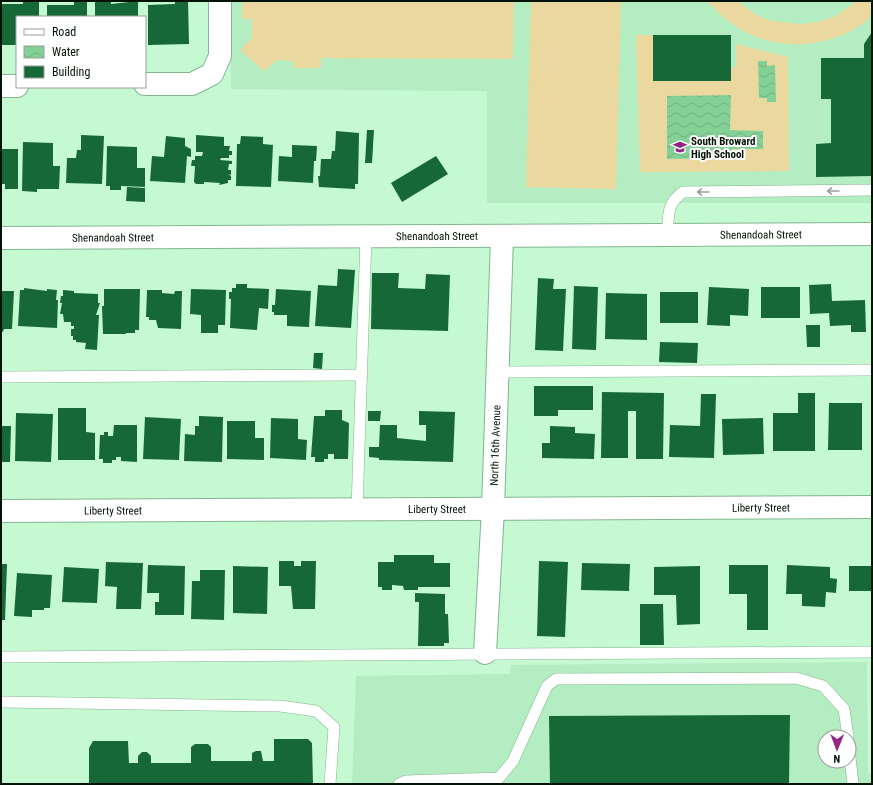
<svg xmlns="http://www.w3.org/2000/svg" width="873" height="785" font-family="'Roboto Condensed',sans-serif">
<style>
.built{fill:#b3edc1;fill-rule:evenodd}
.pitch{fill:#ebd89e}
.water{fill:url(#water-waves)}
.building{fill:#166937}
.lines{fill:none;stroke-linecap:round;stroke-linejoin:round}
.service-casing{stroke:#84b590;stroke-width:12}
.minor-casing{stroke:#84b590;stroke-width:24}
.service{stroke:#fff;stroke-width:11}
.minor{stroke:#fff;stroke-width:22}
.oneway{stroke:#9aa19b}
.labels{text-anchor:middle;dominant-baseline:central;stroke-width:4;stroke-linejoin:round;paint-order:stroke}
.poi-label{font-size:11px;font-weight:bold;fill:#021306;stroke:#fff;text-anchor:start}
.street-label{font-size:11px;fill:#021306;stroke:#fff}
</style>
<defs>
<pattern id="water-waves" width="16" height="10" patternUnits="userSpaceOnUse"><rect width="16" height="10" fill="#84d198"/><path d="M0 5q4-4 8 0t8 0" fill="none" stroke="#70b382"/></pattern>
</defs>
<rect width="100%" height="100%" fill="#c5f9d1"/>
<g class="built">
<polygon points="231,1 872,1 872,203 487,203 487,91 231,89"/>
<path d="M867 662 868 774 872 775V784H352L356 676 510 674 511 665ZM825 737H849V761H825Z"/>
</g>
<g class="pitch">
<polygon points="242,1 514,1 513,59 321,58 321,68 294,68 293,61 277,60 264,71 240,50 252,38 252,19 242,19"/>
<polygon points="531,1 621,1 616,189 526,187"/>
<path d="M707 1H737L755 14 771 21 801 24 818 22 834 17 857 1H872V16C842 44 791 52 754 36 736 29 720 15 707 1Z"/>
<polygon points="636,35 653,35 653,81 730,81 730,68 736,67 736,44 788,57 789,171 640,172"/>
</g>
<g class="water">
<polygon points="758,61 767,61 767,66 775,65 776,102 767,102 767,98 759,98"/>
<polygon points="731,95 730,130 763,131 763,149 732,149 731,158 667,159 667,96"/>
</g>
<g class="building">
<polygon points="23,1 39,1 39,17 17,17 17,45 1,45 1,4 23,4"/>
<polygon points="74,1 87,1 87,17 47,17 47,5 74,5"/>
<polygon points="95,1 111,1 111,4 138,1 138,17 95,17"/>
<polygon points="175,1 188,1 189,44 148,45 148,5 175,4"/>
<polygon points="872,32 872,176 816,177 816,144 831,143 831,99 821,99 821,58 864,58 864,44"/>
<rect x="653" y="35" width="78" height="46"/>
<polygon points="367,130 374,130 372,163 365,163"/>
<polygon points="336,131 359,133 358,184 355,184 355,189 319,187 318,176 320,176 321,159 331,159 332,151 335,151"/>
<polygon points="81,135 104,136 102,184 66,183 67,158 76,158 77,150 81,150"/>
<polygon points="196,135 224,137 224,146 230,146 229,151 232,151 232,155 229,155 229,158 221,158 220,160 232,161 232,164 229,164 228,170 231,170 231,175 228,174 231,176 231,180 228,180 228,183 219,185 220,183 204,182 204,184 196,184 194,182 195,166 191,166 192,160 195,160 195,156 202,156 203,152 196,152"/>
<polygon points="166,136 185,138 185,146 191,149 191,157 187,156 185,183 150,181 152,156 164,157"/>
<polygon points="241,136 263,137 263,144 273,145 271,187 236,186 237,144 240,144"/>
<polygon points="23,142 53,143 53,166 60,166 59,189 37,189 37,192 22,191"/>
<polygon points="292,145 317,146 316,161 314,161 313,183 278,181 279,156 292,157"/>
<polygon points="107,146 137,147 137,168 145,168 145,187 121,186 121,190 110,190 110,186 106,186"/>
<polygon points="1,149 18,149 18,189 5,189 5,184 1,184"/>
<polygon points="436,156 448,174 402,202 391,183"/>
<polygon points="127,187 145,188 145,202 126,201"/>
<polygon points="338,269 355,270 351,328 315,326 318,285 337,286"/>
<polygon points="372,273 399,273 398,288 425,289 426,274 450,275 448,331 371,329"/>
<polygon points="538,278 554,279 553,289 566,289 563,351 535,350"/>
<polygon points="236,284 247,284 247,288 269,289 268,309 259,308 257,330 230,328 231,299 229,299 229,292 232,292 232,288 236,288"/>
<polygon points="831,284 832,301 865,300 866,332 851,332 851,325 830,326 829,313 810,314 809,285"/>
<polygon points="574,286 598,287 596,350 572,349"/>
<polygon points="709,287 749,289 748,316 730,315 730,326 707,325"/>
<rect x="761" y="287" width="39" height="31"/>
<polygon points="24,288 47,291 47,289 57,290 56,300 58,300 57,328 18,326 20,290 24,290"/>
<polygon points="104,289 140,289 139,330 135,330 135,333 126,333 126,334 103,334 102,306 104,306"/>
<polygon points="191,289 226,290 225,325 218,325 218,333 201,333 201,315 190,314"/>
<polygon points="276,289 311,291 309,327 287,326 287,315 274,315 274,312 272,312 272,305 275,305"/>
<polygon points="63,290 74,291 74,293 98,294 98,303 100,303 96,315 99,315 97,350 85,349 86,343 76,342 76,340 73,340 73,336 71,336 71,329 74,329 74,326 71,326 71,322 64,322 63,314 60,314 62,303 60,303 61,296 63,296"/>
<polygon points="147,290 162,290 162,293 174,294 175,291 182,291 181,329 158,328 156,320 149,320 149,317 146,317"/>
<polygon points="1,291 14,291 12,329 4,329 3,332 1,331"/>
<rect x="660" y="292" width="38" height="31"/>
<polygon points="606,293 647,294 647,340 605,339"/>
<polygon points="806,325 820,325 820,347 807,347"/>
<polygon points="660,342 698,343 697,363 659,362"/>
<polygon points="314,353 323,353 322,369 313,368"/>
<polygon points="534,386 593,386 593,410 558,410 558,416 534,416"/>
<polygon points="602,392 664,393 663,459 636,459 636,411 628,411 628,458 601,458"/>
<polygon points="798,393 815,393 815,451 773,451 773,413 798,413"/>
<polygon points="701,394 716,394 714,458 669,457 670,425 700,426"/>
<polygon points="829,403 862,403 862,450 828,450"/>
<polygon points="58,408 86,408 86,432 95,433 95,460 58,460"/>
<polygon points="325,410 342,410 342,420 349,423 348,459 334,459 334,454 328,454 328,459 324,459 324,462 315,462 315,457 311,457 314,416 325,416"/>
<polygon points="368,411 381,411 380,421 368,421"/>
<polygon points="419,411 455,412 453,462 379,460 379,458 369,457 369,447 379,447 380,425 397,425 397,438 426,441 426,425 419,425"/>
<polygon points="16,413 53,414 51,462 15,461"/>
<polygon points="199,416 223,417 222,462 184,461 185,434 195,435 195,426 199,426"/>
<polygon points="145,417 181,419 179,460 143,459"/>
<polygon points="271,418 298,419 298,439 307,440 306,460 270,458"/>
<polygon points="763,418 764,454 723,455 722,419"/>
<polygon points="227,421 255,421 255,438 264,438 264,460 227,459"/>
<polygon points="114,425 137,425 137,462 121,461 121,457 116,457 116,460 112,460 112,463 103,463 103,459 99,459 100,435 104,435 104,432 108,432 108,436 113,436"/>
<polygon points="1,426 11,426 10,462 1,462"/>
<polygon points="550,426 575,427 575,433 595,434 594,459 542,458 542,443 550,443"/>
<polygon points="394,555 434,555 434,563 450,563 450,587 418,587 418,590 404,590 403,586 392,585 392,590 382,590 382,587 378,587 378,562 394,562"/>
<polygon points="279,561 294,561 294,566 301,566 301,561 316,561 315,609 293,609 291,586 279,586"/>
<polygon points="539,561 568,562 565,637 537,636"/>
<polygon points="106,562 143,563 141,609 116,609 117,587 105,586"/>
<polygon points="582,563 630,564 629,591 581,590"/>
<polygon points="1,564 7,564 5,620 1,620"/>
<polygon points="148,565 185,566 184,615 155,615 155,602 159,602 159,593 147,593"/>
<polygon points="729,565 768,565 768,630 747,630 747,594 729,594"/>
<polygon points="787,565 830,567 830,578 837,579 836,593 826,592 825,607 802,606 802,594 786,594"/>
<polygon points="233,566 268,567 267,614 233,613"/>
<polygon points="700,566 700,624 677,625 676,595 654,595 654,567"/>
<rect x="849" y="566" width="23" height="25"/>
<polygon points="64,567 99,569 97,603 62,602"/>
<polygon points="200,570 225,570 224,620 191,619 192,581 200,581"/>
<polygon points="17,573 52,575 50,608 44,608 44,610 32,610 32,617 14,616"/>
<polygon points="415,593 445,594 445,614 448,614 449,643 444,643 444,646 418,646 419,602 415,602"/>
<polygon points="640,604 663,604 664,645 640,645"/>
<polygon points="790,715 789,784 550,784 549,716"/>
<polygon points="274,739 308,739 312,743 313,784 89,784 89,748 93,741 128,741 129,763 138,763 138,756 142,752 147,752 151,756 151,763 191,763 191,747 195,744 208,744 211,747 211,761 252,761 252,753 256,751 261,751 263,761 274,761"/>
</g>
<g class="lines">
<g class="service-casing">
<g id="service">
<path d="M667 236C669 216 666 204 683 192L872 190"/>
<polyline points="498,372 872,370"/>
<polyline points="1,377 362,375"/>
<polyline points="357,510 366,237"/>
<polyline points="1,657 872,652"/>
<polyline points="1,702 280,706 316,711 334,727 330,784"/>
<polyline points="849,749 853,784"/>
<polyline points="399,784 406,781 499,778 513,761 547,686 556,679 796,678 823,686 844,709 848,737"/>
</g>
</g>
<g class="minor-casing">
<g id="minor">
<polyline points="145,84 192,84 212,74 220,56 220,1"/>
<polyline points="1,86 17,86"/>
<path id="s1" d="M1 238 872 234"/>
<path id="s2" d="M1 511 872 507"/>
<path id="s3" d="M485 653 493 509 502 237"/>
</g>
</g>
<use href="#service" class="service"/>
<use href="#minor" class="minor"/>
</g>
<defs><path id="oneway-shaft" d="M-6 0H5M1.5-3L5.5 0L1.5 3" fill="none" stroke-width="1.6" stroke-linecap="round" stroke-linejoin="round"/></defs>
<g class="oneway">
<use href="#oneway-shaft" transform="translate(833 191) rotate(180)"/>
<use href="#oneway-shaft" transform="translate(703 192) rotate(180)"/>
</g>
<defs>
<g id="school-bare" transform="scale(1.08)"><path d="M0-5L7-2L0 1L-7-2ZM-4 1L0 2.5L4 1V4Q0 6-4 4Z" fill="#932789" stroke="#fff" stroke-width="2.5" paint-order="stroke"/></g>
</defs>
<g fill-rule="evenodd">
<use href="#school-bare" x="680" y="147"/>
</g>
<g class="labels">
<g class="poi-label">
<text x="691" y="141">South Broward<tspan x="691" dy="13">High School</tspan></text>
</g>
<g class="street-label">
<text stroke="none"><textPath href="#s1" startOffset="760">Shenandoah Street</textPath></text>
<text stroke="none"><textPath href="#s1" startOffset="436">Shenandoah Street</textPath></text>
<text stroke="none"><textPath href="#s1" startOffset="112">Shenandoah Street</textPath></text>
<text stroke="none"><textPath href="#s3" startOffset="208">North 16th Avenue</textPath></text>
<text stroke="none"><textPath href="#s2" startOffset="760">Liberty Street</textPath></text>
<text stroke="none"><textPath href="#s2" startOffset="436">Liberty Street</textPath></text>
<text stroke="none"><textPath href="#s2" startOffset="112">Liberty Street</textPath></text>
</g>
</g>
<rect width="873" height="785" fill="none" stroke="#021306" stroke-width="4"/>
<rect x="16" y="16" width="130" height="72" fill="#ffffff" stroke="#9aa19b"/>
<rect x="24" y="29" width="20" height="6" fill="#ffffff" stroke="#9aa19b"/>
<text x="52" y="36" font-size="12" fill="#021306">Road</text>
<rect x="24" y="46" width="20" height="12" fill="url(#water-waves)" stroke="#9aa19b"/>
<text x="52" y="56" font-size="12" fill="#021306">Water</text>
<rect x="24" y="66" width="20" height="12" fill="#166937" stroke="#9aa19b"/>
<text x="52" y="76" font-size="12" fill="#021306">Building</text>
<g transform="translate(837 749) rotate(181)"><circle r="19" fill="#ffffff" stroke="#9aa19b"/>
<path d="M0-3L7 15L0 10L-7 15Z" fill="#932789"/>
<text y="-6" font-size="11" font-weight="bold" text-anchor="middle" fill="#021306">N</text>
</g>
</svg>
